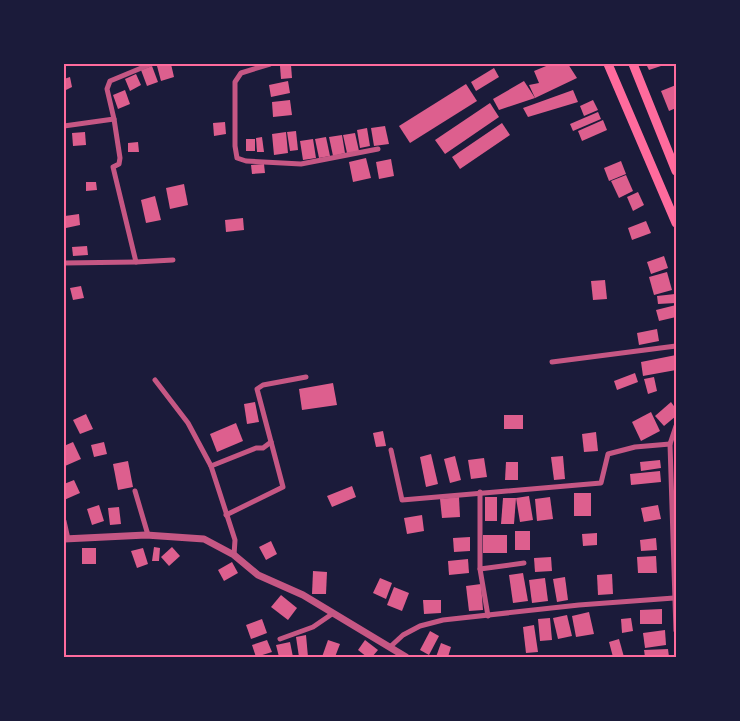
<svg xmlns="http://www.w3.org/2000/svg" width="740" height="721" font-family="Helvetica,sans-serif">
<style>
.building{fill:#dd5f8e}
.lines{fill:none;stroke-linecap:round;stroke-linejoin:round}
.minor{stroke:#c65784;stroke-width:5}
.tertiary{stroke:#c65784;stroke-width:7}
.trunk{stroke:#ff6b9d;stroke-width:9}
.neatline{fill:none;stroke:#ff6b9d;stroke-width:2}
</style>
<rect width="100%" height="100%" fill="#1b1b3a"/>
<g class="building">
<polygon points="171,64 174,77 161,81 157,66"/>
<polygon points="551,64 568,64 577,78 535,98 529,85 539,83 534,71"/>
<polygon points="646,64 667,64 649,70"/>
<polygon points="291,65 292,78 281,79 280,66"/>
<polygon points="152,66 158,82 147,86 141,70"/>
<polygon points="494,68 499,77 476,91 471,82"/>
<polygon points="136,74 141,85 130,91 125,79"/>
<polygon points="70,77 72,87 64,91 64,79"/>
<polygon points="288,81 290,93 271,97 269,85"/>
<polygon points="524,81 535,98 499,110 493,99"/>
<polygon points="466,84 477,101 410,143 399,126"/>
<polygon points="676,85 676,108 669,111 661,91"/>
<polygon points="125,90 130,104 118,109 113,95"/>
<polygon points="573,90 578,102 528,117 523,108"/>
<polygon points="290,100 292,115 273,117 272,102"/>
<polygon points="593,100 598,110 584,116 580,106"/>
<polygon points="490,103 499,117 445,154 435,140"/>
<polygon points="598,112 601,119 573,131 570,124"/>
<polygon points="603,120 607,130 582,141 578,131"/>
<polygon points="225,122 226,134 214,136 213,123"/>
<polygon points="502,123 510,135 460,169 452,157"/>
<polygon points="385,126 389,144 374,146 371,128"/>
<polygon points="367,128 370,146 360,148 357,130"/>
<polygon points="296,131 298,150 290,151 287,132"/>
<polygon points="85,132 86,145 73,146 72,133"/>
<polygon points="286,132 288,153 274,155 272,134"/>
<polygon points="355,133 359,151 347,153 343,135"/>
<polygon points="342,135 345,153 333,156 329,137"/>
<polygon points="262,137 264,152 257,152 256,138"/>
<polygon points="326,137 330,156 319,158 315,139"/>
<rect x="246" y="139" width="9" height="12"/>
<polygon points="313,139 316,158 303,160 300,141"/>
<polygon points="138,142 139,152 128,152 128,143"/>
<polygon points="366,158 371,178 353,182 349,162"/>
<polygon points="391,159 394,176 379,179 376,162"/>
<polygon points="621,161 626,174 609,181 604,168"/>
<polygon points="264,164 265,173 252,174 251,165"/>
<polygon points="626,175 633,191 619,198 611,181"/>
<polygon points="86,182 96,182 97,190 86,191"/>
<polygon points="184,184 188,205 170,209 166,188"/>
<polygon points="638,192 644,205 633,211 627,197"/>
<polygon points="155,196 161,220 146,223 141,200"/>
<polygon points="79,214 80,225 66,228 65,216"/>
<polygon points="243,218 244,230 226,232 225,220"/>
<polygon points="646,221 651,233 632,240 628,228"/>
<polygon points="87,246 88,255 73,256 72,247"/>
<polygon points="664,256 668,268 651,274 647,262"/>
<polygon points="667,272 672,290 654,295 649,277"/>
<polygon points="605,280 607,299 593,300 591,281"/>
<polygon points="81,286 84,298 73,300 70,288"/>
<polygon points="675,294 676,303 658,304 657,296"/>
<polygon points="676,305 676,317 659,321 656,310"/>
<polygon points="657,329 659,341 639,345 637,333"/>
<polygon points="676,355 676,370 643,376 641,362"/>
<polygon points="635,373 638,382 617,390 614,381"/>
<polygon points="654,377 657,391 648,394 644,379"/>
<polygon points="333,383 337,405 302,410 299,389"/>
<polygon points="255,402 259,422 247,424 244,404"/>
<polygon points="671,402 676,409 676,416 664,426 655,416"/>
<polygon points="651,412 660,431 641,441 632,422"/>
<polygon points="86,414 93,429 80,434 73,420"/>
<rect x="504" y="415" width="19" height="14"/>
<polygon points="236,423 243,441 217,452 210,434"/>
<polygon points="383,431 386,446 376,447 373,433"/>
<polygon points="596,432 598,451 584,452 582,434"/>
<polygon points="73,442 81,459 65,466 64,446"/>
<polygon points="104,442 107,454 94,457 91,445"/>
<polygon points="431,454 438,484 426,487 420,457"/>
<polygon points="455,456 461,480 450,483 444,459"/>
<polygon points="563,456 565,479 554,480 551,457"/>
<polygon points="484,458 487,477 471,479 468,460"/>
<polygon points="660,460 661,468 641,471 640,462"/>
<polygon points="128,461 133,487 118,490 113,464"/>
<polygon points="506,462 518,462 518,480 505,480"/>
<polygon points="660,471 661,482 631,485 630,474"/>
<polygon points="74,480 80,493 64,500 64,484"/>
<polygon points="352,486 356,497 332,507 327,496"/>
<rect x="574" y="493" width="17" height="23"/>
<polygon points="529,496 533,520 520,522 516,498"/>
<polygon points="459,497 460,517 442,518 440,499"/>
<rect x="485" y="497" width="12" height="24"/>
<polygon points="550,497 553,519 537,521 535,499"/>
<polygon points="503,498 516,498 514,524 501,524"/>
<polygon points="99,505 104,521 92,525 87,509"/>
<polygon points="658,505 661,519 644,522 641,508"/>
<polygon points="119,507 121,524 110,525 108,508"/>
<polygon points="422,515 424,531 407,534 404,518"/>
<rect x="515" y="531" width="15" height="19"/>
<polygon points="597,533 597,545 583,546 582,534"/>
<rect x="483" y="535" width="24" height="18"/>
<polygon points="470,537 470,551 454,552 453,538"/>
<polygon points="656,538 657,550 641,551 640,540"/>
<polygon points="271,541 277,554 266,560 259,547"/>
<polygon points="154,547 160,548 159,561 152,561"/>
<polygon points="172,547 180,556 169,566 161,557"/>
<rect x="82" y="548" width="14" height="16"/>
<polygon points="143,548 148,564 137,568 131,551"/>
<polygon points="656,556 657,573 638,573 637,557"/>
<polygon points="551,557 552,571 535,572 534,558"/>
<polygon points="468,559 469,573 449,575 448,561"/>
<polygon points="232,562 238,573 224,581 218,570"/>
<polygon points="313,571 327,572 326,594 312,594"/>
<polygon points="523,573 528,601 513,603 509,575"/>
<polygon points="612,574 613,594 598,595 597,575"/>
<polygon points="565,577 568,600 557,602 553,579"/>
<polygon points="380,578 392,583 386,599 373,593"/>
<polygon points="545,578 548,601 532,603 529,580"/>
<polygon points="481,584 483,610 469,611 466,586"/>
<polygon points="394,587 409,593 402,611 387,605"/>
<polygon points="281,595 297,608 288,620 271,607"/>
<polygon points="423,600 441,600 441,613 424,614"/>
<polygon points="662,609 662,624 640,624 640,610"/>
<polygon points="589,612 594,634 576,637 572,616"/>
<polygon points="567,615 572,636 558,639 553,618"/>
<polygon points="550,618 552,640 540,641 538,619"/>
<polygon points="631,618 633,631 622,633 621,619"/>
<polygon points="262,619 267,633 251,639 246,625"/>
<polygon points="534,625 538,652 526,653 523,627"/>
<polygon points="665,630 666,645 645,648 643,633"/>
<polygon points="430,631 439,636 429,655 420,650"/>
<polygon points="306,635 308,657 299,657 296,637"/>
<polygon points="619,639 624,657 613,657 609,642"/>
<polygon points="267,640 272,652 256,657 252,645"/>
<polygon points="328,640 340,644 335,657 322,657"/>
<polygon points="365,640 378,650 372,657 367,657 358,650"/>
<polygon points="290,642 293,657 279,657 276,645"/>
<polygon points="441,643 451,647 448,657 436,657"/>
<polygon points="668,649 669,657 645,657 644,650"/>
</g>
<g class="lines">
<g class="minor">
<polyline points="270,64 241,73 235,82 235,146 237,158 246,161 301,164 378,149"/>
<polyline points="114,119 120,158 119,164 113,167 136,262 173,260"/>
<polyline points="64,126 114,119 107,89 110,81 151,64"/>
<polyline points="64,263 136,262"/>
<polyline points="552,362 676,346"/>
<polyline points="155,380 188,423 211,466 235,540 234,555"/>
<polyline points="670,444 676,426"/>
<polyline points="391,450 402,500 601,483 608,454 635,447 670,444 676,631"/>
<polyline points="211,466 256,448 263,448 271,442"/>
<polyline points="135,491 148,535"/>
<polyline points="480,492 480,569 488,616"/>
<polyline points="226,515 283,487 257,389 263,385 306,377"/>
<polyline points="64,521 68,539"/>
<polyline points="480,569 524,563"/>
<polyline points="280,639 313,627 332,614"/>
<polyline points="390,647 403,635 420,626 443,620 579,605 674,598"/>
</g>
<polyline class="tertiary" points="64,539 146,535 204,539 234,555 258,575 303,595 406,657"/>
<g class="trunk">
<polyline points="608,64 676,223"/>
<polyline points="633,64 676,171"/>
</g>
</g>
<rect width="740" height="721" fill="none" stroke="#1b1b3a" stroke-width="130"/>
<rect x="65" y="65" width="610" height="591" class="neatline"/>
</svg>
